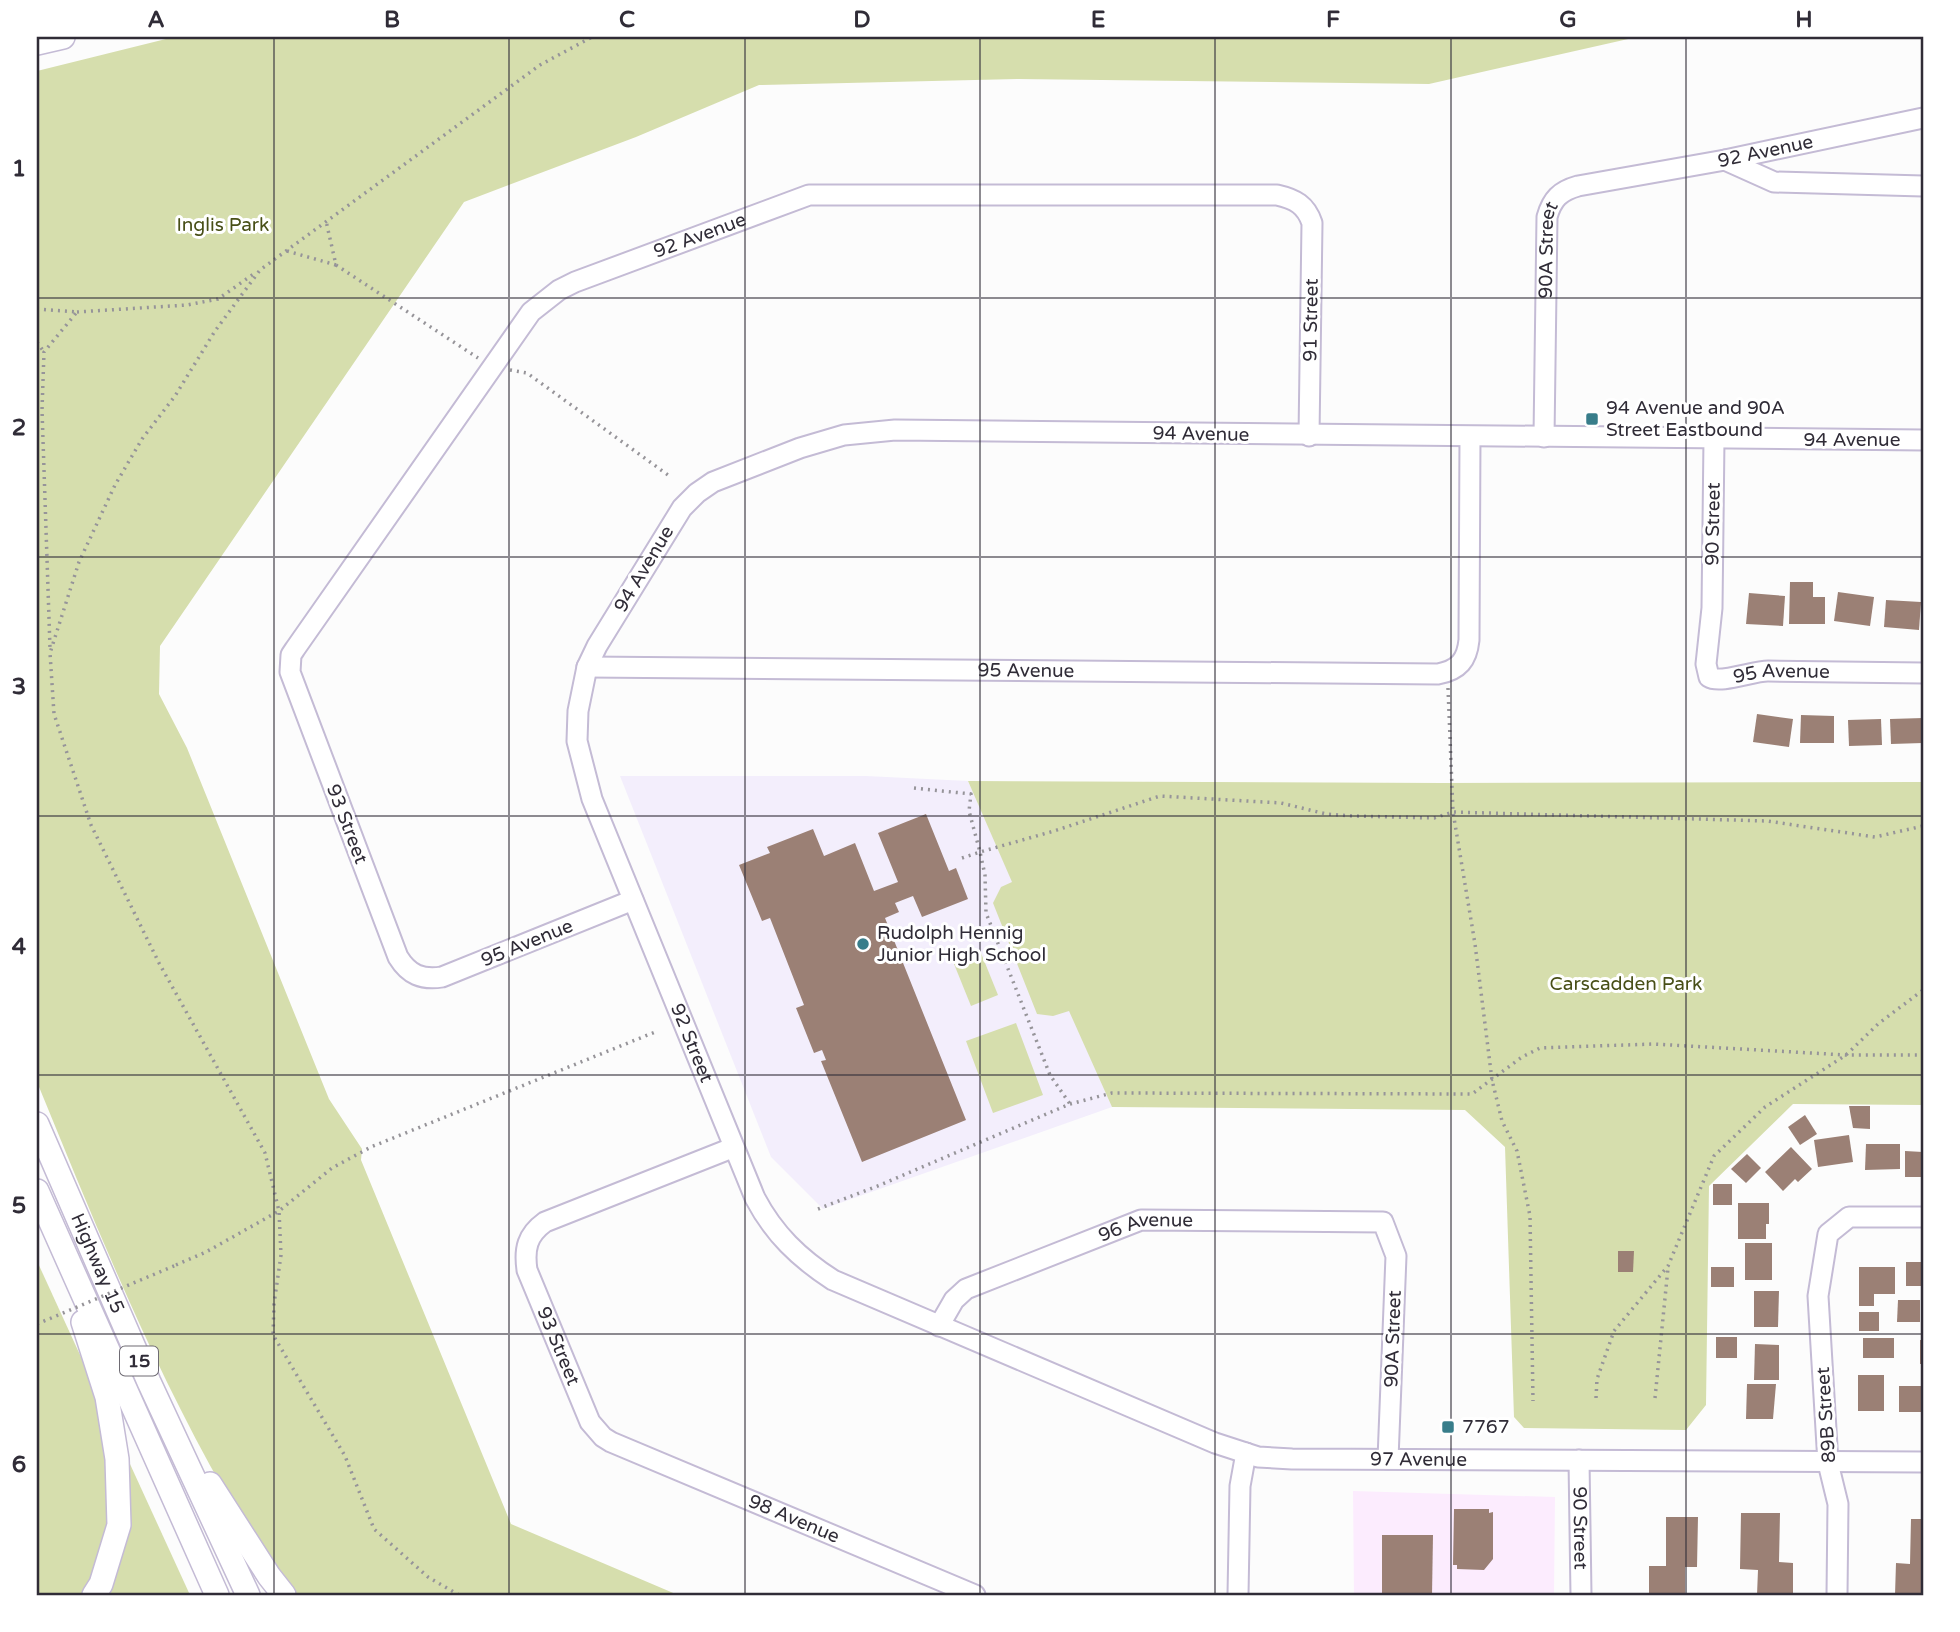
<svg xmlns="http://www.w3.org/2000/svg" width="1960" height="1632" font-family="'Varela Round',sans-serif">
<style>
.commercial{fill:#fcecfe}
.built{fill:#f3eefc}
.green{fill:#d6dead}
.building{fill:#9b8075}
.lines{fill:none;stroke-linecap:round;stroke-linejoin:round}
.minor-casing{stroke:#c4bbd5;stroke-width:23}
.major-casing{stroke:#c4bbd5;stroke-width:26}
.path{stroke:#969499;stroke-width:3.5;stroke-dasharray:2 5;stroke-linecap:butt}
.minor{stroke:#fff;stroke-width:19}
.major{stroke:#fff;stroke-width:23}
.path-bridge{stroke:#969499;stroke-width:3.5;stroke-dasharray:2 5;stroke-linecap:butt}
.grid{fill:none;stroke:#302c37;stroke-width:2;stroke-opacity:0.55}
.poi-dot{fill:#387d8a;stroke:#fff;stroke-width:2.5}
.labels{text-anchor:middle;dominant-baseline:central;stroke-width:6;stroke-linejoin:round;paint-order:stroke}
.shield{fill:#fff;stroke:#6e6b73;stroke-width:2}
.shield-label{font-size:18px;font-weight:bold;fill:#302c37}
.street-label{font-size:19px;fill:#302c37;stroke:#fff}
.park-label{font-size:19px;fill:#484f17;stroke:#fff}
.poi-label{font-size:19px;fill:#302c37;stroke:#fff;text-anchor:start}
.neatline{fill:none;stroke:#302c37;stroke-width:2.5}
.grid-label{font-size:23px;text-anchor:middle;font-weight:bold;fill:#302c37}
</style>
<rect width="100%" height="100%" fill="#fcfcfc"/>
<polygon class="commercial" points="1353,1491 1555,1497 1554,1595 1354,1595"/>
<polygon class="built" points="620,776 866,776 968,781 1112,1107 823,1209 771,1157"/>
<g class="green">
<path d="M174 37H1637L1429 84 1017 79 759 85 636 137 464 202 160 646 159 694 187 748 329 1099 362 1149 361 1160 511 1524 678 1595H289C265 1563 246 1527 225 1492 150 1361 94 1221 37 1082V71Z"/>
<polygon points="968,781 1442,783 1923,782 1923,1105 1793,1104 1709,1186 1706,1405 1686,1430 1524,1428 1514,1417 1505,1147 1465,1110 1112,1107 1069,1011 1053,1016 1037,1014 993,903 1001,887 1012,882"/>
<polygon points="981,953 998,995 971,1006 954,964"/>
<polygon points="1016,1023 1043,1095 993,1113 966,1041"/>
<polygon points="37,1261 190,1595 37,1595"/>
</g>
<g class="building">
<polygon points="1790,582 1813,582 1813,597 1825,597 1825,624 1789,624"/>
<polygon points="1838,592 1874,597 1870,626 1834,621"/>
<polygon points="1749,593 1785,596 1783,626 1746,624"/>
<polygon points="1886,600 1921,602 1919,630 1884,627"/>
<polygon points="1757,714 1793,719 1789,747 1753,742"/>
<polygon points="1801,715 1834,716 1834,743 1800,743"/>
<polygon points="1923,718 1923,743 1891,744 1890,719"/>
<polygon points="1881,719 1882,745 1849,746 1848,720"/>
<polygon points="926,814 949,871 956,868 968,899 922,917 913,896 895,903 899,912 885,918 966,1120 862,1162 821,1061 826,1060 822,1050 814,1053 796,1008 804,1005 770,918 762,921 739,865 770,853 767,847 813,829 824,856 855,843 874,891 898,882 878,833"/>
<polygon points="1849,1106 1870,1106 1870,1129 1853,1128"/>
<polygon points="1805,1115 1817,1134 1800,1145 1788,1127"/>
<polygon points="1849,1135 1853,1162 1818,1167 1814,1140"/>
<polygon points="1866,1144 1900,1144 1900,1169 1865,1170"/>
<polygon points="1791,1147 1812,1169 1798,1182 1795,1179 1783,1191 1765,1172"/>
<polygon points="1905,1151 1923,1152 1923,1177 1905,1177"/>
<polygon points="1747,1154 1761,1168 1746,1183 1731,1169"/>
<rect x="1713" y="1184" width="19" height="21"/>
<polygon points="1738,1203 1769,1203 1769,1224 1766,1224 1766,1239 1738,1239"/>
<rect x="1745" y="1243" width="27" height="37"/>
<polygon points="1618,1251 1634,1251 1633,1272 1618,1272"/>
<rect x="1906" y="1262" width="17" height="24"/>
<rect x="1711" y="1267" width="23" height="20"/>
<polygon points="1859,1267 1895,1267 1895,1294 1874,1294 1874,1306 1859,1306"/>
<polygon points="1754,1291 1779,1291 1778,1327 1754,1327"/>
<polygon points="1898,1300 1920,1300 1920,1322 1897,1322"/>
<rect x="1859" y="1312" width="20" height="19"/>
<rect x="1716" y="1337" width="21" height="21"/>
<rect x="1863" y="1338" width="31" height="20"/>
<rect x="1920" y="1340" width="3" height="24"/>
<polygon points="1755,1344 1779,1345 1779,1380 1754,1380"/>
<rect x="1858" y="1375" width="26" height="36"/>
<polygon points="1747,1384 1776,1384 1773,1419 1746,1419"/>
<rect x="1899" y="1386" width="24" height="26"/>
<polygon points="1454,1509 1489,1509 1489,1513 1493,1512 1493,1559 1484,1570 1457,1569 1457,1565 1453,1565"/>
<polygon points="1741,1513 1780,1513 1779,1562 1793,1563 1793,1595 1757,1595 1758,1570 1740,1569"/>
<polygon points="1666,1517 1698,1517 1697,1567 1685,1567 1685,1595 1649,1595 1649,1566 1666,1566"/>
<polygon points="1911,1519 1923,1519 1923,1595 1895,1595 1896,1563 1910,1564"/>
<polygon points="1382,1535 1433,1535 1432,1595 1382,1595"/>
</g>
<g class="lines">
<g class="minor-casing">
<g id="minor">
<polyline points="1725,160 1774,182 1923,186"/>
<path id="s1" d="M1544 437 1547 217C1552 199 1560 191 1578 186L1725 160 1923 118"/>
<path id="s2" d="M1714 439 1712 608 1706 664 1709 677C1720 684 1753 671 1768 671L1923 673"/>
<path id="s3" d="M1923 440 895 430 844 435 800 448 713 482 697 493 682 508 597 646 587 667 578 711 577 741 592 799 755 1198C774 1234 799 1258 833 1280L1215 1443 1258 1457 1292 1459 1923 1462"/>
<path id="s4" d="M587 667 1438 674C1459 670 1467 660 1469 640L1470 437"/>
<path id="s5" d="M633 900 442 977C422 980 409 975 398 957L290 672 291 655 295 649 531 312 559 290 575 282 809 195H1277C1295 199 1306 205 1312 223L1309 436"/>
<path id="s6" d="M732 1148 545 1222C527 1235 524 1249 527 1270L590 1422 603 1437 611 1442 975 1595"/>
<path id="s7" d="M939 1326 954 1300 966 1289 1141 1220 1383 1222 1396 1256 1388 1459"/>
<path id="s8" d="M1579 1460 1581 1595"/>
<polyline points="1238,1595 1240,1486 1246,1453"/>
<polyline points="1837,1595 1838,1504 1828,1463 1818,1296 1828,1234 1849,1217 1923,1217"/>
</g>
</g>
<g class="major-casing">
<g id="major">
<polyline points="37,43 63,37"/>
<path id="s9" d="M37 1124 149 1382 248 1595"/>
<polyline points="37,1191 217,1595"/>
<polyline points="83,1322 107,1397 117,1459 119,1525 101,1584 94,1595"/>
<polyline points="210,1484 269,1576 284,1595"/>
</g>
</g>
<g class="path">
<polyline points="287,251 336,265 326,221"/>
<polyline points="336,265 478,358"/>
<polyline points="37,309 77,312 44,352 42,410 50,648"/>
<polyline points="77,312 187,305 218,299 255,273"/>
<polyline points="37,342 44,352"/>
<polyline points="510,370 527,373 668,475"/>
<polyline points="1448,688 1453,812 1475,944 1492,1080 1502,1121 1517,1151 1530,1216 1533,1401"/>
<polyline points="914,788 971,794 969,811 980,852 1054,831 1160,796 1281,803 1326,814 1353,816 1434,818 1453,812 1767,821 1875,837 1923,826"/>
<polyline points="962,858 980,852 985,875 986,913 1050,1075 1070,1104"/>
<polyline points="818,1209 880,1185 1070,1104 1112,1093 1472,1094 1522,1057 1540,1048 1653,1044 1846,1055 1923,1055"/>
<polyline points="176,1265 206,1252 279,1211 332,1168 371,1147 655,1032"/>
<polyline points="1596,1398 1597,1379 1614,1331 1668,1266 1714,1156 1765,1107 1846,1055 1878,1024 1923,990"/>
<polyline points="1655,1398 1668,1268"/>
<polyline points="459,1595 428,1577 374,1529 345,1456 273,1335 274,1304 281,1255 279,1211 265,1153 159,963 91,825 54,714 50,653 79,562 115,485 142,439 175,396 215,331 260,270 540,65 592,37"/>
</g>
<use href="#minor" class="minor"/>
<use href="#major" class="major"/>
<polyline class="path-bridge" points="37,1324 176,1265"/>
</g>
<path class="grid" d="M274 37V1595M509 37V1595M745 37V1595M980 37V1595M1215 37V1595M1451 37V1595M1686 37V1595M37 298H1923M37 557H1923M37 816H1923M37 1075H1923M37 1334H1923"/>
<g class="poi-dot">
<rect x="1585" y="412" width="14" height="14" rx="3.5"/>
<circle cx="863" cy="944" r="7"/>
<rect x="1441" y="1420" width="14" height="14" rx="3.5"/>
</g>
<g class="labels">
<rect class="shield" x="120" y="1346.5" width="38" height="29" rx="5"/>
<g class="shield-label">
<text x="139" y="1361">15</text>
</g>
<g class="street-label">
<text stroke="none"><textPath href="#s1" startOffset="457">92 Avenue</textPath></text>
<text stroke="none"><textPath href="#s5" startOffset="1185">92 Avenue</textPath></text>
<text stroke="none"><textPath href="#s1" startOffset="187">90A Street</textPath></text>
<text transform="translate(1311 320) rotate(-89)">91 Street</text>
<text transform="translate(1201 434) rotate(1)">94 Avenue</text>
<text x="1852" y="440">94 Avenue</text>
<text transform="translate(1713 524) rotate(-89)">90 Street</text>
<text transform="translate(644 569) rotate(-59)">94 Avenue</text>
<text stroke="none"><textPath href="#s4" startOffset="439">95 Avenue</textPath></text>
<text stroke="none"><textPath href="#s2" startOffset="312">95 Avenue</textPath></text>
<text transform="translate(347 824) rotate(69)">93 Street</text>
<text transform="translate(527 943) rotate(-22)">95 Avenue</text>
<text stroke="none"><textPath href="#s3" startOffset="1843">92 Street</textPath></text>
<text stroke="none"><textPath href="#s7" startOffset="238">96 Avenue</textPath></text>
<text stroke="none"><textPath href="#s9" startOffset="152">Highway 15</textPath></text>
<text transform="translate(1393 1339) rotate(-88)">90A Street</text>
<text stroke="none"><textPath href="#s6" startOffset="338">93 Street</textPath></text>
<text transform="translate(1826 1415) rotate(-94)">89B Street</text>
<text stroke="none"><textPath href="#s3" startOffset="2746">97 Avenue</textPath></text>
<text stroke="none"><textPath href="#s6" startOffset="648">98 Avenue</textPath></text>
<text stroke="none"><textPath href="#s8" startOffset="68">90 Street</textPath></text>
</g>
<g class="park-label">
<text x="223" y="225">Inglis Park</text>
<text x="1626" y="984">Carscadden Park</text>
</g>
<g class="poi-label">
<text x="1606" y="408">94 Avenue and 90A<tspan x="1606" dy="22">Street Eastbound</tspan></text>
<text x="877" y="933">Rudolph Hennig<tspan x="877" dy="22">Junior High School</tspan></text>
<text x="1462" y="1427">7767</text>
</g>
</g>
<rect width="1960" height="1632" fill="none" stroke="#ffffff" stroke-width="77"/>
<rect x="38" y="38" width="1884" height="1556" class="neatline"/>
<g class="grid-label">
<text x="156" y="27">A</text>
<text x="392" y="27">B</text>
<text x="627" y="27">C</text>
<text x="862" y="27">D</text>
<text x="1098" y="27">E</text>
<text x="1333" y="27">F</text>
<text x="1568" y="27">G</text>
<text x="1804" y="27">H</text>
<text x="19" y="176">1</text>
<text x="19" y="435">2</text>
<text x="19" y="694">3</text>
<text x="19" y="954">4</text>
<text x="19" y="1213">5</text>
<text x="19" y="1472">6</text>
</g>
</svg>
